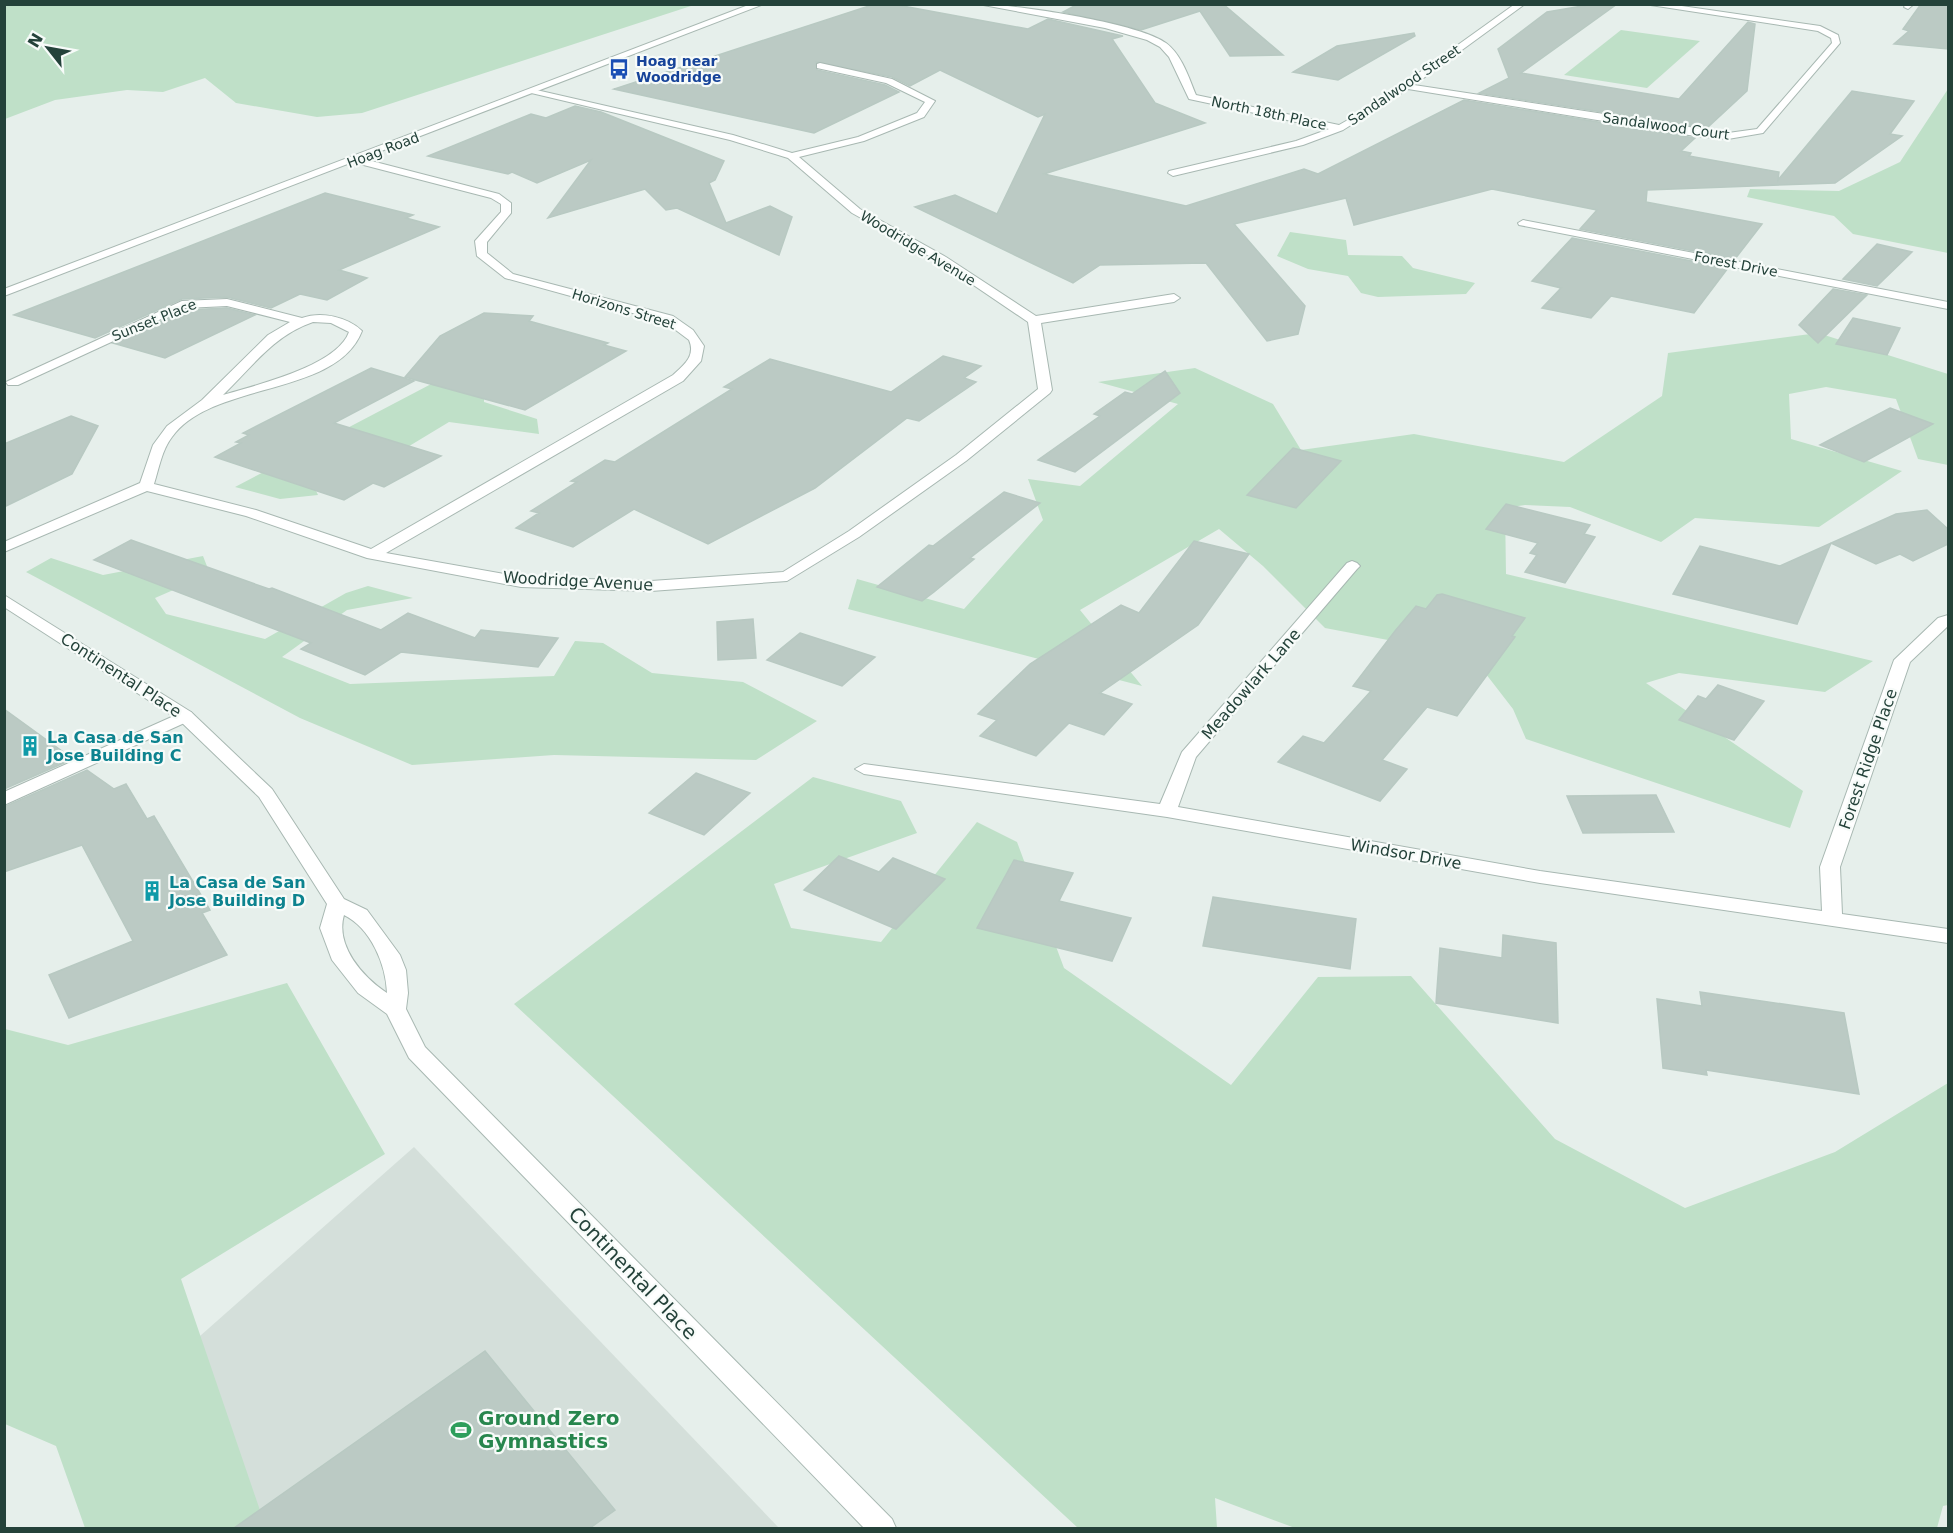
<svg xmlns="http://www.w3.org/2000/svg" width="1953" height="1533" font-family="'DejaVu Sans',sans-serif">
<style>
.built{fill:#d4dfda}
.green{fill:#bfe0c8}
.building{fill:#bbcac4;stroke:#b8c9c2;stroke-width:1.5}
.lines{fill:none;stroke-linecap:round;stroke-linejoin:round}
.service-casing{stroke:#a8b8b2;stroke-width:2}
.minor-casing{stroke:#a8b8b2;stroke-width:2}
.tertiary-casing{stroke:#a8b8b2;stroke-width:2}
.service{fill:#fff;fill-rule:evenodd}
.minor{fill:#fff;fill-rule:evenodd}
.tertiary{fill:#fff;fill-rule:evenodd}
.labels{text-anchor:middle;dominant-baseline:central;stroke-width:4.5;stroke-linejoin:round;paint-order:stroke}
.far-transit-label{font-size:14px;font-weight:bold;fill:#164399;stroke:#f7fbf9;text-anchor:start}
.far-street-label{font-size:14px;fill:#24423a;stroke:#f7fbf9}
.street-label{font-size:16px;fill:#24423a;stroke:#f7fbf9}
.culture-label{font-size:16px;font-weight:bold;fill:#0d838f;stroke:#f7fbf9;text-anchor:start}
.near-street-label{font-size:20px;fill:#24423a;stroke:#f7fbf9}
.near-leisure-label{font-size:20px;font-weight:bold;fill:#27864d;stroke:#f7fbf9;text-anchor:start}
</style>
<rect width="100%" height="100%" fill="#e6efeb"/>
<polygon class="built" points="414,1147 779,1528 127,1528 88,1435"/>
<g class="green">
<polygon points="5,4 694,4 694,5 362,113 317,117 236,103 205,78 163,92 127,90 55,100 5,119"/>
<polygon points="1621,30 1700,41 1647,88 1564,75"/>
<polygon points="1948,89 1948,253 1853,234 1834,216 1747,197 1750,189 1839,191 1900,162"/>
<polygon points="1290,232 1346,240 1348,255 1402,256 1413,268 1475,283 1466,294 1378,297 1361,293 1348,276 1308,269 1277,256"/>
<polygon points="1818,333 1948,374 1948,465 1918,459 1896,399 1826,387 1789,394 1791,439 1902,471 1819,527 1695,518 1661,542 1570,507 1525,505 1505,508 1506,574 1873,661 1825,692 1679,673 1646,683 1803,791 1790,828 1526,739 1513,709 1472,656 1325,628 1263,566 1219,529 1080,610 1142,686 848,609 857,579 964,609 1043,520 1028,479 1080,486 1178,404 1098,382 1195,368 1273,404 1301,450 1414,434 1564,462 1662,396 1668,353"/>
<polygon points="435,382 484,383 484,402 537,419 539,434 449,422 406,448 312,482 318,495 280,499 235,487"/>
<polygon points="203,556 210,574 155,598 166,614 265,639 346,593 368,586 413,598 347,610 282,657 350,684 554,676 575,641 603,643 652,673 743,682 817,721 756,760 554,755 412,765 300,718 26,572 51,558 103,575"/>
<polygon points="813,777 901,801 917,833 774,884 791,928 881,942 977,822 1017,842 1064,968 1231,1085 1318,977 1411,976 1555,1139 1685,1208 1835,1152 1948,1083 1948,1505 1943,1506 1937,1528 1295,1528 1215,1498 1217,1528 1078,1528 514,1004"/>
<polygon points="287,983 385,1154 181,1279 266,1528 85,1528 56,1446 5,1424 5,1029 68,1045"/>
</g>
<g class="building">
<polygon points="875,4 892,4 1028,29 1048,19 1123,36 1112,39 1155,103 1205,123 1044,174 1186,206 1304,169 1318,174 1464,100 1695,138 1681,151 1691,153 1689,156 1779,172 1778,180 1852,91 1914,101 1890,134 1902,136 1835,183 1647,190 1646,202 1762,224 1735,259 1580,229 1597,210 1492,189 1354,225 1346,198 1234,224 1305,306 1298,334 1267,341 1206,263 1100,265 1073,283 915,207 955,195 997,214 1045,114 1038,117 940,70 910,86 892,77 816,62 817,70 885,85 899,92 814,133 614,89"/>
<polygon points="1078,4 1223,4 1283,55 1230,56 1200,11 1141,30 1063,12"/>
<polygon points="1594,4 1617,4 1521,73 1679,99 1748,22 1755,24 1747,91 1707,128 1479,93 1509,78 1498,49 1547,12"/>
<polygon points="1921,4 1948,4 1948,49 1894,44 1909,31 1903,29"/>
<polygon points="1414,33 1415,36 1338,80 1293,72 1337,46"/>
<polygon points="575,106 601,112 724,161 715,180 709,183 726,223 770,206 792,217 779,255 677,208 666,210 645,189 548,218 591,160 537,183 512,172 508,174 428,156 531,114 546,118"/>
<polygon points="325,193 413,215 406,218 439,227 339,270 367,278 327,300 300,294 271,308 227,297 182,299 95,338 14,315"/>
<polygon points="1572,238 1728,268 1694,313 1611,296 1591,318 1542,308 1561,288 1532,281"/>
<polygon points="1877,244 1912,252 1877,286 1843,279"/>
<polygon points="1833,289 1867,295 1818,343 1799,325"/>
<polygon points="227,308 255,315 165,358 113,343 186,310"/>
<polygon points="484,313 533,316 529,321 608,343 604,345 626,351 525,410 405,377 440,336"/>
<polygon points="1853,318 1900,328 1887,355 1836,344"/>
<polygon points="943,356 981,366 964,378 976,382 919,421 907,418 815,488 708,544 634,509 573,547 516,528 539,513 531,511 577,482 571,481 605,460 615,462 732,389 724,387 770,359 891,392"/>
<polygon points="371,368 414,381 334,423 441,456 384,487 373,483 344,500 215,457 241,443 236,442 249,435 243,433"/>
<polygon points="1165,371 1180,393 1075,472 1038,460 1100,416 1094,414 1125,392 1132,394"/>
<polygon points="1890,408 1933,424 1864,462 1820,445"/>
<polygon points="71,416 98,426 72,474 4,507 4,444"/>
<polygon points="1293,448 1341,461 1296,508 1247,495"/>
<polygon points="1004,492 1040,503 970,558 974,559 934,592 922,601 877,587 929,545 933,546"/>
<polygon points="1506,504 1590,525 1584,534 1595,537 1565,583 1525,572 1537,555 1530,553 1538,543 1486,529"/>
<polygon points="1927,510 1948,529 1948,544 1913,561 1900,554 1876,564 1831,543 1797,624 1673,594 1700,546 1780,566 1896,514"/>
<polygon points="131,540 269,589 272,588 381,630 408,613 475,638 481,630 558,638 538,667 401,652 365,675 301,649 311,643 94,560"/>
<polygon points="1194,541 1249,554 1198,625 1100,693 1132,704 1104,735 1069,723 1036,756 980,736 997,720 978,714 1030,664 1121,605 1139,613"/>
<polygon points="1442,594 1525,618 1512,636 1515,637 1457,716 1427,707 1382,760 1407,769 1380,801 1278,762 1303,736 1324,743 1371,691 1353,686 1395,631 1416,606 1426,609 1437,595"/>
<polygon points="753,619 756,658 718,660 717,622"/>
<polygon points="800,633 875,657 842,686 767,660"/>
<polygon points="1718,685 1764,701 1734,740 1679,720 1698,696 1706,699"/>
<polygon points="4,709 73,759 4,789"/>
<polygon points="87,770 114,789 126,784 147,819 154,816 210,910 202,913 227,955 69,1018 49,975 133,941 82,845 4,872 4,807"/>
<polygon points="696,773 750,793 704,835 649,813"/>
<polygon points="1656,795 1674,832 1583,833 1567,796"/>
<polygon points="839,856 879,872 893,858 945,879 896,929 804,890"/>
<polygon points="1014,860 1073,873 1059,901 1131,918 1112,961 977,928"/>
<polygon points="1213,897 1356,919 1350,969 1203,946"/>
<polygon points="1503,935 1556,943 1558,1023 1436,1003 1440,948 1502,958"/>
<polygon points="1700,992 1844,1013 1859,1094 1706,1070 1707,1075 1663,1068 1657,999 1702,1006"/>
<polygon points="485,1351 615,1510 590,1528 234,1528"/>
</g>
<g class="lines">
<g class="service-casing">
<g id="service">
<polygon points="1906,4 1914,4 1908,9 1904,7"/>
<polygon points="185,711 191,712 194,716 191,720 4,805 4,792"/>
</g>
</g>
<g class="minor-casing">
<g id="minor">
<path d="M978 4C1015 4 1139 23 1166 43 1182 55 1189 78 1196 95L1339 125 1374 105 1515 4H1525L1414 85 1728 133 1757 129 1832 43 1831 38 1818 31 1644 4H1668L1820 26 1838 35 1840 43 1763 133 1728 139 1695 136 1408 89 1343 130 1303 145 1173 176 1168 173 1169 171 1296 141 1329 129 1189 99 1169 57 1160 47 1147 40 1105 28Z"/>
<path d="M820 63 892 79 935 101 924 117 864 141 799 157 860 209 946 257 1036 316 1174 294 1180 298 1174 302 1041 323 1052 390 1050 393 966 461 859 537 787 581 651 591 521 587 367 558 246 516 147 491 4 552V542L140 483 153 445 167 426 202 400 268 335 290 322 227 306 185 308 18 385H8L6 382 182 301 227 299 302 318C321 311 348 317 362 331 337 397 212 381 172 437 162 450 159 468 154 484L256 510 371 549 673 375C684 365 696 356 689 340L665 322 505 278 477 256 475 241 501 212V204L491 198 352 162V158L356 157 499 194 511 203V213L487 242V253L513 274 673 316 693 330 704 346 701 361 683 381 386 553 521 577 651 581 783 572 849 531 956 455 1038 389 1028 322 938 261 852 213 788 158 730 140 527 92 532 89 733 135 792 153 858 137 917 113 925 102 886 83 817 68V64ZM313 322 331 323 349 332C337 366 256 385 223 395 252 367 274 335 313 322Z"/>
<polygon points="1523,220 1948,302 1948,309 1519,225 1518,223"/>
<polygon points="1352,561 1357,563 1360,566 1357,569 1196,757 1178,807 1540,871 1822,911 1820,867 1894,660 1938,618 1948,615 1948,626 1910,662 1840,867 1842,914 1948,929 1948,943 1540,883 1167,817 864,774 855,769 864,764 1160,804 1182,752 1347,563"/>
<path d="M4 595 191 712 272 789 344 899 367 910 400 955 406 970 408 993 406 1009 425 1047 892 1519 896 1528H864L409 1058 387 1014 358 993 332 960 320 928 327 904 259 797 179 720 4 607ZM344 915C371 928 386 965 387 993 363 977 335 946 344 915Z"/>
</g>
</g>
<g class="tertiary-casing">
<polygon id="tertiary" points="751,4 764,4 4,296 4,289"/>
</g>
<use href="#service" class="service"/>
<use href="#minor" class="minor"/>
<use href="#tertiary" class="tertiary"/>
</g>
<defs>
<g id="bus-bare" transform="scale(1.62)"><path d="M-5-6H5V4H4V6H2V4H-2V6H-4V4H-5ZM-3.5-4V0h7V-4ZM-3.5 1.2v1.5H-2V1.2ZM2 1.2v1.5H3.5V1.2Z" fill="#1a4fb4" stroke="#f7fbf9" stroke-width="2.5" paint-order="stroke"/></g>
<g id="building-bare" transform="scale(1.62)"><path d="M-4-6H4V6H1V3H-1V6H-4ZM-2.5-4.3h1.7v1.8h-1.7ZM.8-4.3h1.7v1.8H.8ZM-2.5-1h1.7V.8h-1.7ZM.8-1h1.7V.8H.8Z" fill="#0f9aa8" stroke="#f7fbf9" stroke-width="2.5" paint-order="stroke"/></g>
<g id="stadium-bare" transform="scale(1.62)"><path d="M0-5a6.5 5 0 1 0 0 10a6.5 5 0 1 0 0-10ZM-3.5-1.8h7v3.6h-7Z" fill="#2e9e5b" stroke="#f7fbf9" stroke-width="2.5" paint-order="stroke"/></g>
</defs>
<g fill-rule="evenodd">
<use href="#bus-bare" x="619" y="69"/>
<use href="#building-bare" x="30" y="746"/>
<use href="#building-bare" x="152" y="891"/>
<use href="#stadium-bare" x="461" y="1430"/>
</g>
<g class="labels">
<g class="far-transit-label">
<text x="636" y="61">Hoag near<tspan x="636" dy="16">Woodridge</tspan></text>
</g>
<g class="far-street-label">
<text transform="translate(1404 85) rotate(-34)">Sandalwood Street</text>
<text transform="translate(1269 113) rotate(12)">North 18th Place</text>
<text transform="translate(1666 126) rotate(8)">Sandalwood Court</text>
<text transform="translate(383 150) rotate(-21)">Hoag Road</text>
<text transform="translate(918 248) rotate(31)">Woodridge Avenue</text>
<text transform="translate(1736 264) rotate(11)">Forest Drive</text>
<text transform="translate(624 309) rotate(17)">Horizons Street</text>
<text transform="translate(154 320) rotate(-22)">Sunset Place</text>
</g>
<g class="street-label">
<text transform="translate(578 581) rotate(3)">Woodridge Avenue</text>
<text transform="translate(121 675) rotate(33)">Continental Place</text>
<text transform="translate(1251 684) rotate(-49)">Meadowlark Lane</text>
<text transform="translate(1868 759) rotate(-71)">Forest Ridge Place</text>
<text transform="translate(1406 854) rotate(10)">Windsor Drive</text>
</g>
<g class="culture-label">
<text x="47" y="737">La Casa de San<tspan x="47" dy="18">Jose Building C</tspan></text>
<text x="169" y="882">La Casa de San<tspan x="169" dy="18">Jose Building D</tspan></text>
</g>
<g class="near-street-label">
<text transform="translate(633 1273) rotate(46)">Continental Place</text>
</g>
<g class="near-leisure-label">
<text x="478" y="1418">Ground Zero<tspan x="478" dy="23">Gymnastics</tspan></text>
</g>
</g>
<rect width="1953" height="1533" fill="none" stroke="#24423a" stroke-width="12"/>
<g transform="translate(48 48) rotate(301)" stroke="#f7fbf9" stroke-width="4.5" paint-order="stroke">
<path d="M0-4.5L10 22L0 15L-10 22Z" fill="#24423a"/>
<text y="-9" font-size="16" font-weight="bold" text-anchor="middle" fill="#24423a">N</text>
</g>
</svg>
